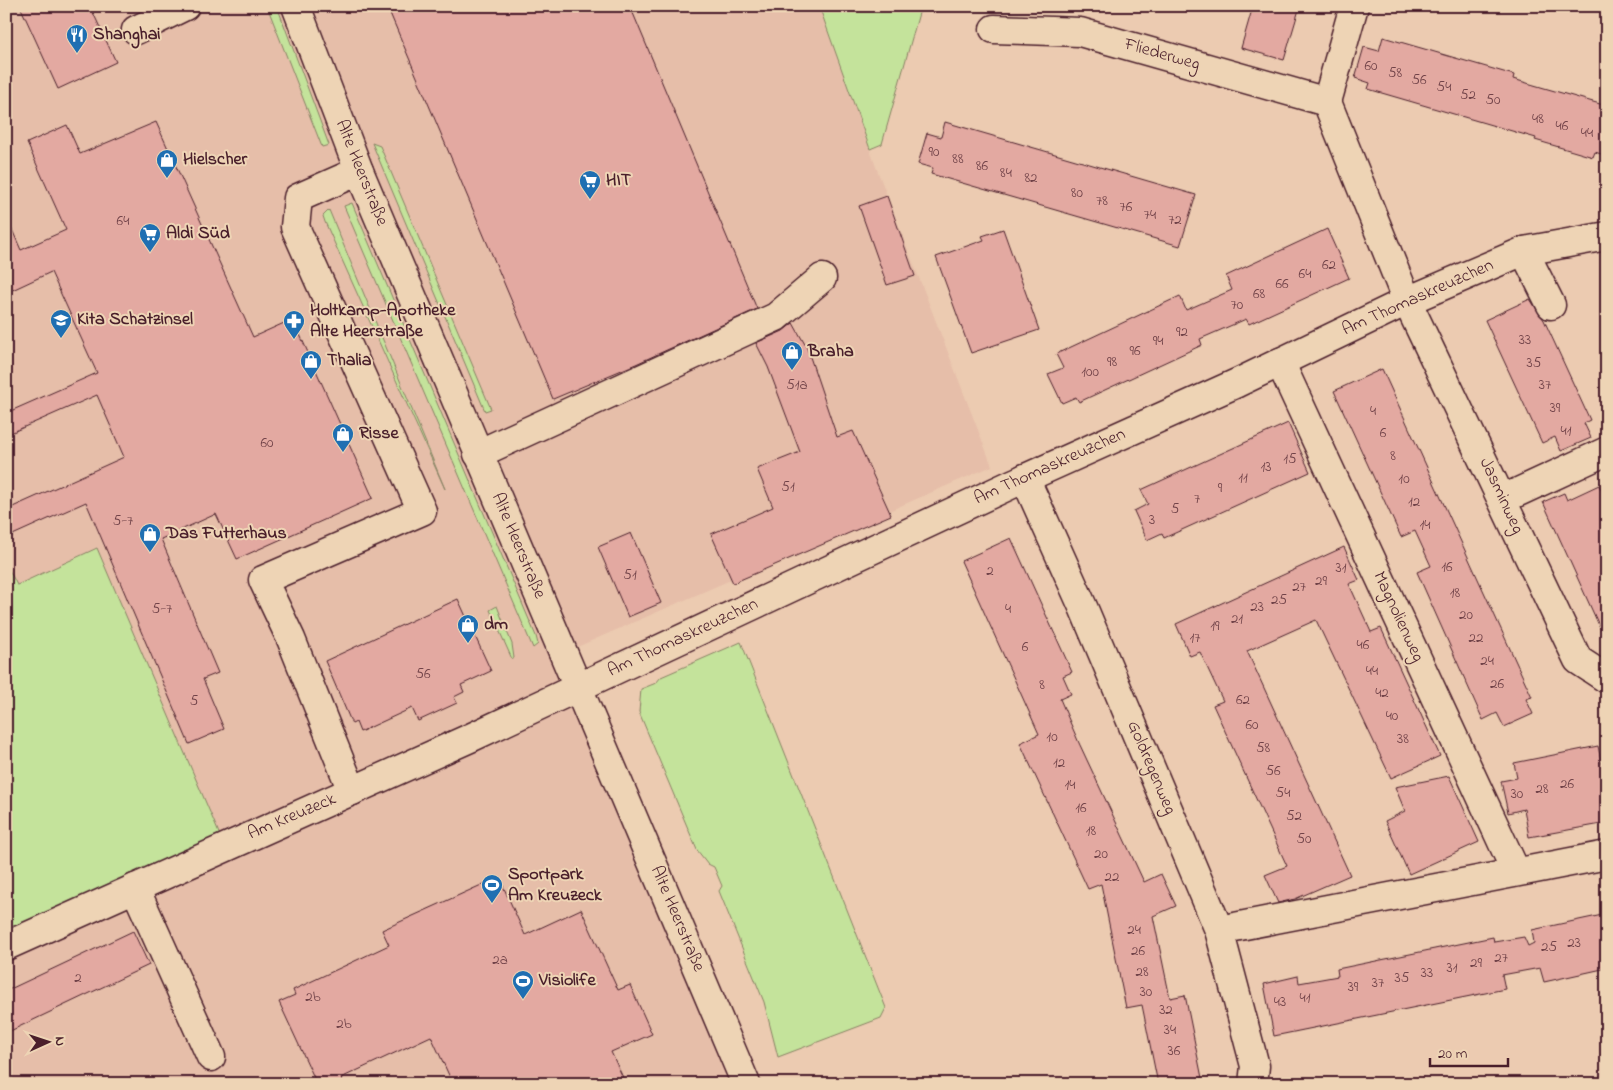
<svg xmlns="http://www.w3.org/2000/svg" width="1613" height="1090" font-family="'Indie Flower',sans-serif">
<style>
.built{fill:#e6bea9}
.green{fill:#c4e39b;stroke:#878163}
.building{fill:#e3a9a1;stroke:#4a1f2b}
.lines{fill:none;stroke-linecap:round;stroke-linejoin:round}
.minor-casing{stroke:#4a1f2b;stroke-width:31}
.minor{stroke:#eed4b5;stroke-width:28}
.labels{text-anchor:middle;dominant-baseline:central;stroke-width:4;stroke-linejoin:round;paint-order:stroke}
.number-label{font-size:15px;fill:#704248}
.poi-label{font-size:18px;font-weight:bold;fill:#4a1f2b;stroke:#eed4b5;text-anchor:start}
.street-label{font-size:18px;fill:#4a1f2b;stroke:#eed4b5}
</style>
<rect width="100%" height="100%" fill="#eccbb1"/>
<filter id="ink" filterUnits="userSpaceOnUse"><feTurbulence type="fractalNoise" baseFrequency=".02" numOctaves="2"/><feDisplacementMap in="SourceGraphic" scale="10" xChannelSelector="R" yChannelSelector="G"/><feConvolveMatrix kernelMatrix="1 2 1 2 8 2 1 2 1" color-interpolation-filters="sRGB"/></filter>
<g filter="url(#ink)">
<polygon class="built" points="6,6 819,6 876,167 992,466 568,651 754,1084 6,1084 6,932 97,548 16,586 6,564"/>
<g class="green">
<polygon points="267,6 277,6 329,145 322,147"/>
<polygon points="819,6 921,6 882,144 870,149"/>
<polygon points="372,143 380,146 491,409 485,411"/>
<polygon points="352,203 536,636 538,644 533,648 344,206"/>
<polygon points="329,210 445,489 325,222 323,216"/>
<polygon points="97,548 221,838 6,932 6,564 17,585"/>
<polygon points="497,606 512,644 514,658 512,659 490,610"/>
<polygon points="741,642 886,1008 881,1018 778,1057 764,1002 719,891 722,886 714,867 708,864 697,850 639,712 641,689 656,683 661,677"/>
</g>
<g class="building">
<polygon points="20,6 90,6 116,62 58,89"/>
<polygon points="387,6 630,6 757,309 636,364 553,399"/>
<polygon points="1253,6 1300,6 1284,60 1241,48"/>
<polygon points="1383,37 1514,75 1513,79 1607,106 1607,156 1595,152 1593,157 1535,140 1536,138 1368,89 1370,83 1355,78 1364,47 1379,51"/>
<polygon points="156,122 253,337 293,319 373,498 237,559 216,514 161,539 218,673 203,679 224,729 189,744 86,502 6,538 6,510 124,457 97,395 6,435 6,413 97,373 51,272 6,293 6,216 21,250 66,230 27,143 67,125 80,154"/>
<polygon points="945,122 1196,195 1180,246 931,174 933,168 918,164 927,133 941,137"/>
<polygon points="887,196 915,276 887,285 859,206"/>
<polygon points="1003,229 1039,330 971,353 936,257 984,240 982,236"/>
<polygon points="1327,229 1349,278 1249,324 1246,319 1200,339 1202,345 1079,402 1076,397 1062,403 1048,374 1063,368 1056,354 1180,296 1186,310 1232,290 1226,276"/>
<polygon points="1530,299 1544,320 1590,420 1584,423 1591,438 1561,451 1555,437 1542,443 1485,320"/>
<polygon points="793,323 807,348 837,437 853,431 891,515 733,583 711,534 773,507 757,469 800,452 768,367 756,343 783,331"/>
<polygon points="1382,369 1532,697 1526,699 1533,714 1504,727 1497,713 1483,720 1417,572 1431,566 1415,531 1401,537 1334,391"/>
<polygon points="1288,423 1310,472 1164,538 1162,533 1147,540 1134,511 1148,504 1141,490"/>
<polygon points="1599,485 1607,501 1607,643 1543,502 1564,493 1567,500"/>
<polygon points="631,533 661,603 628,617 598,547"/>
<polygon points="1011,538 1072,672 1063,676 1071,694 1060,699 1079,743 1144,882 1161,874 1176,906 1153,916 1170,998 1185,995 1202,1078 1174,1084 1158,1084 1142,1005 1126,1008 1101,884 1088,889 1020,743 1039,734 961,561"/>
<polygon points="1344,547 1359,580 1349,584 1371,632 1381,628 1440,756 1391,778 1316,620 1247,651 1350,875 1295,899 1278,903 1265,875 1287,866 1213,705 1223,701 1200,652 1190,656 1176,624"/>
<polygon points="458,599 491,671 461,685 464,692 454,697 457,703 418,721 412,708 360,732 356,722 352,724 325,661"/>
<polygon points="1598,746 1607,788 1607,823 1529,837 1524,809 1508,813 1501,781 1517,778 1514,763"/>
<polygon points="1449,776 1479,842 1409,874 1385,821 1405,811 1395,787"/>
<polygon points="499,877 525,935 581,909 618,990 630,985 652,1034 611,1052 626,1084 453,1084 431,1036 341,1078 343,1084 317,1084 279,1002 295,995 293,990 389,945 382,930"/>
<polygon points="1607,914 1607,968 1544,982 1540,968 1502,975 1505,989 1274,1036 1264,984 1298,976 1299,983 1338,976 1337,969 1493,937 1494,942 1524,937 1528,946 1534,943 1532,930"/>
<polygon points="133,931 149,965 6,1033 6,991"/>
</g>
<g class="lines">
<g class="minor-casing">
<g id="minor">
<polyline points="296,6 359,171 746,1084"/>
<polyline points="1354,6 1327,102 1407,301 1578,660 1607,679"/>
<polyline points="994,29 1080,32 1327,102"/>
<polyline points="136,30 185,6"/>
<polyline points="1524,251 1551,305"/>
<polyline points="1280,362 1516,872"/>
<polyline points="478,454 776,317 822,278"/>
<polyline points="1025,478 1083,607 1219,930 1255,1066 1253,1084"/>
<polyline points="1503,499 1607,451"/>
<polyline points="352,791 291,639 263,580 422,511 295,227 298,198 359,171"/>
<polyline points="135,888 211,1057"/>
<polyline points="1219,930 1607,855"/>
<polyline points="6,946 470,738 1010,485 1237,383 1407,301 1524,251 1607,236"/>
</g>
</g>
<use href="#minor" class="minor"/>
</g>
</g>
<defs>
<g id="restaurant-pin" transform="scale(1.125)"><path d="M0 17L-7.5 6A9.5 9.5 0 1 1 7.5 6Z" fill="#1f6fb2" stroke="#eed4b5"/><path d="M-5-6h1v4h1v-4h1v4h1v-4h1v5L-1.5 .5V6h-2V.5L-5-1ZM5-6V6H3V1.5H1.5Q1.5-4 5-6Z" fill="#fff"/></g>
<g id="shop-pin" transform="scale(1.125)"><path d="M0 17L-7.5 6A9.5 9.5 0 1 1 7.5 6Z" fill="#1f6fb2" stroke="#eed4b5"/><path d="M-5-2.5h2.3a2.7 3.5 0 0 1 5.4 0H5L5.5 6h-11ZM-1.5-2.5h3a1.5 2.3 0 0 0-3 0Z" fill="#fff"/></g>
<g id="supermarket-pin" transform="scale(1.125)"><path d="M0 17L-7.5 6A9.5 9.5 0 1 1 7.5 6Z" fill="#1f6fb2" stroke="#eed4b5"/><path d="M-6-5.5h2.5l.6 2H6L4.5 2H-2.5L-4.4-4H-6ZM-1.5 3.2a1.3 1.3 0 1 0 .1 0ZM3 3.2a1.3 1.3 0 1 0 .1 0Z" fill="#fff"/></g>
<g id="school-pin" transform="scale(1.125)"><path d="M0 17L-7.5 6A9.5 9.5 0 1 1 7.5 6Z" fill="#1f6fb2" stroke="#eed4b5"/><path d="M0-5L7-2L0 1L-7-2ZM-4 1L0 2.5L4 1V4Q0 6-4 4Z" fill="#fff"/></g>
<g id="pharmacy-pin" transform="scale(1.125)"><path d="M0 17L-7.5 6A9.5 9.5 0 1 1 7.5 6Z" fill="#1f6fb2" stroke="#eed4b5"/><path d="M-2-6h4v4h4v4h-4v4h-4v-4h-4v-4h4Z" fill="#fff"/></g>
<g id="stadium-pin" transform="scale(1.125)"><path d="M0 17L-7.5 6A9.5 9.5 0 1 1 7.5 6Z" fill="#1f6fb2" stroke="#eed4b5"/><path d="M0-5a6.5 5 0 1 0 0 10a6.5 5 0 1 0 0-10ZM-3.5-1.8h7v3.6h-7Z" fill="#fff"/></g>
</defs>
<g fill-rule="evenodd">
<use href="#restaurant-pin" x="77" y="35"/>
<use href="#shop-pin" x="167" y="160"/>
<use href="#supermarket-pin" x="590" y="181"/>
<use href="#supermarket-pin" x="150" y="234"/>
<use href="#school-pin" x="61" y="320"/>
<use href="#pharmacy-pin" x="294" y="321"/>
<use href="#shop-pin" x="792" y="352"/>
<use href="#shop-pin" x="311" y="361"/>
<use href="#shop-pin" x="343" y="434"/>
<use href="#shop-pin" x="150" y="534"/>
<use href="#shop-pin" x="468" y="625"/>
<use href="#stadium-pin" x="492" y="885"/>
<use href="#stadium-pin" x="523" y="981"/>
</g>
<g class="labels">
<g class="number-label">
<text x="1371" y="66">60</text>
<text x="1395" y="73">58</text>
<text x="1419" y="80">56</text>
<text x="1444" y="87">54</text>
<text x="1468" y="95">52</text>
<text x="1493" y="100">50</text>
<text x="1538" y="119">48</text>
<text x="1562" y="126">46</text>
<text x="1587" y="133">44</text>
<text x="934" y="152">90</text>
<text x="958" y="159">88</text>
<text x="982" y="166">86</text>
<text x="1006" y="173">84</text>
<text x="1031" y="178">82</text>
<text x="1077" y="193">80</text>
<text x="1102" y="201">78</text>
<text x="1126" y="207">76</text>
<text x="1150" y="215">74</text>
<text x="1175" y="220">72</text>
<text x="123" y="221">64</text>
<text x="1329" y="265">62</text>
<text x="1305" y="274">64</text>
<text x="1282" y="284">66</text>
<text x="1259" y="294">68</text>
<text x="1237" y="305">70</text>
<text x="1182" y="332">92</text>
<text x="1525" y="340">33</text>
<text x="1158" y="341">94</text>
<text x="1135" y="351">96</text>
<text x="1112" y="362">98</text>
<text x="1534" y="363">35</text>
<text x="1090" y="372">100</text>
<text x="797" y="385">51a</text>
<text x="1545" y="385">37</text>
<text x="1555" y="408">39</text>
<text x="1373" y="411">4</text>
<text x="1566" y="431">41</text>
<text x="1383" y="433">6</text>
<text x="267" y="443">60</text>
<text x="1393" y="456">8</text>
<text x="1290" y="459">15</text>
<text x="1266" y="467">13</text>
<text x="1243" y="478">11</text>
<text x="1404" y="479">10</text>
<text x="788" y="487">51</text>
<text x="1220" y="488">9</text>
<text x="1197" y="499">7</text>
<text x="1414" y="502">12</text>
<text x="1175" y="509">5</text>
<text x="1152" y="520">3</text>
<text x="123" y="521">5-7</text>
<text x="1425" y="525">14</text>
<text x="1447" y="567">16</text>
<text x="1341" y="568">31</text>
<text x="990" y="571">2</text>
<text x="630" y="575">51</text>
<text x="1321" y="581">29</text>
<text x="1299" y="587">27</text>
<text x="1455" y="593">18</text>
<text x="1279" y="600">25</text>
<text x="1257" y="607">23</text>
<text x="162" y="609">5-7</text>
<text x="1008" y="609">4</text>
<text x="1466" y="615">20</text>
<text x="1237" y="619">21</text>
<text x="1215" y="626">19</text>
<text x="1195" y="638">17</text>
<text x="1476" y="638">22</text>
<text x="1363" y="645">46</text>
<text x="1025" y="647">6</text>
<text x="1487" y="661">24</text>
<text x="1372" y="671">44</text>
<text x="423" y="674">56</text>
<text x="1497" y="684">26</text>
<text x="1042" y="685">8</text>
<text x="1382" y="693">42</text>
<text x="1243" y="700">62</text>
<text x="194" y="701">5</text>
<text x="1392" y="716">40</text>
<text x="1252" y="725">60</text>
<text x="1052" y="737">10</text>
<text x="1403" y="739">38</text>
<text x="1263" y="748">58</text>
<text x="1059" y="763">12</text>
<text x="1273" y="771">56</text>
<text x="1567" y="784">26</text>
<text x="1070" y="785">14</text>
<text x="1542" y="789">28</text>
<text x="1283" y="793">54</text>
<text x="1517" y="794">30</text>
<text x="1081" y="808">16</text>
<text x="1294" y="816">52</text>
<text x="1091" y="831">18</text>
<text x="1304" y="839">50</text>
<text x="1101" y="854">20</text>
<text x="1112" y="877">22</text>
<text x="1134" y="930">24</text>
<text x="1574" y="943">23</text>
<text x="1549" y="947">25</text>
<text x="1138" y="951">26</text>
<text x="1501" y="958">27</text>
<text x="500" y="960">2a</text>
<text x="1476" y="963">29</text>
<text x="1452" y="968">31</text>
<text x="1142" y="972">28</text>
<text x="1427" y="973">33</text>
<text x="78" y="978">2</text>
<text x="1402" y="978">35</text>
<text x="1378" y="983">37</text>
<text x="1353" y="987">39</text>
<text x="1146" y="992">30</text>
<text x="313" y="997">2b</text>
<text x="1305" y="998">41</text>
<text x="1280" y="1002">43</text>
<text x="1166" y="1010">32</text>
<text x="344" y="1024">2b</text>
<text x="1170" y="1030">34</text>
<text x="1174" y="1051">36</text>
</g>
<g class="poi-label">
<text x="93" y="35">Shanghai</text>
<text x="183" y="160">Hielscher</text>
<text x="606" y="181">HIT</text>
<text x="166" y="234">Aldi Süd</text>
<text x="310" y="311">Holtkamp-Apotheke<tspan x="310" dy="21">Alte Heerstraße</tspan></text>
<text x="77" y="320">Kita Schatzinsel</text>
<text x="808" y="352">Braha</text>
<text x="327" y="361">Thalia</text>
<text x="359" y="434">Risse</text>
<text x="166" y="534">Das Futterhaus</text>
<text x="484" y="625">dm</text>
<text x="508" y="875">Sportpark<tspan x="508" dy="21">Am Kreuzeck</tspan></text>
<text x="539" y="981">Visiolife</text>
</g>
<g class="street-label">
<text transform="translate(1162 55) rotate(16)">Fliederweg</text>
<text transform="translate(361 173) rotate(68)">Alte Heerstraße</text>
<text transform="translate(1418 298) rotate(-24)">Am Thomaskreuzchen</text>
<text transform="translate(1050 467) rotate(-24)">Am Thomaskreuzchen</text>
<text transform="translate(1501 496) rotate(65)">Jasminweg</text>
<text transform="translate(518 546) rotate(67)">Alte Heerstraße</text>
<text transform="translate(1398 617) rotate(65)">Magnolienweg</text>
<text transform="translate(683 638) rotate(-25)">Am Thomaskreuzchen</text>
<text transform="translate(1151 768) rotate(67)">Goldregenweg</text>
<text transform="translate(292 817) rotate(-23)">Am Kreuzeck</text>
<text transform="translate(677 919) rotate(67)">Alte Heerstraße</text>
</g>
</g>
<rect width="1613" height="1090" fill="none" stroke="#eed4b5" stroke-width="25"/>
<rect x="12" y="12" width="1588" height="1065" fill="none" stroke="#4a1f2b" stroke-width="2" filter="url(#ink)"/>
<g transform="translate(48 1042) rotate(87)" stroke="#eed4b5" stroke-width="4" paint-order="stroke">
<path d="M0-4L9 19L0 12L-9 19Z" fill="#4a1f2b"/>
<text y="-8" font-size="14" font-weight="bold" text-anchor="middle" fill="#4a1f2b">N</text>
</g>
<path d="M1430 1058v8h78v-8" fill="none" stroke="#4a1f2b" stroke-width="2.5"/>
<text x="1438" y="1058" font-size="15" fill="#4a1f2b" stroke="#eed4b5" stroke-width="4" paint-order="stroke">20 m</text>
</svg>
